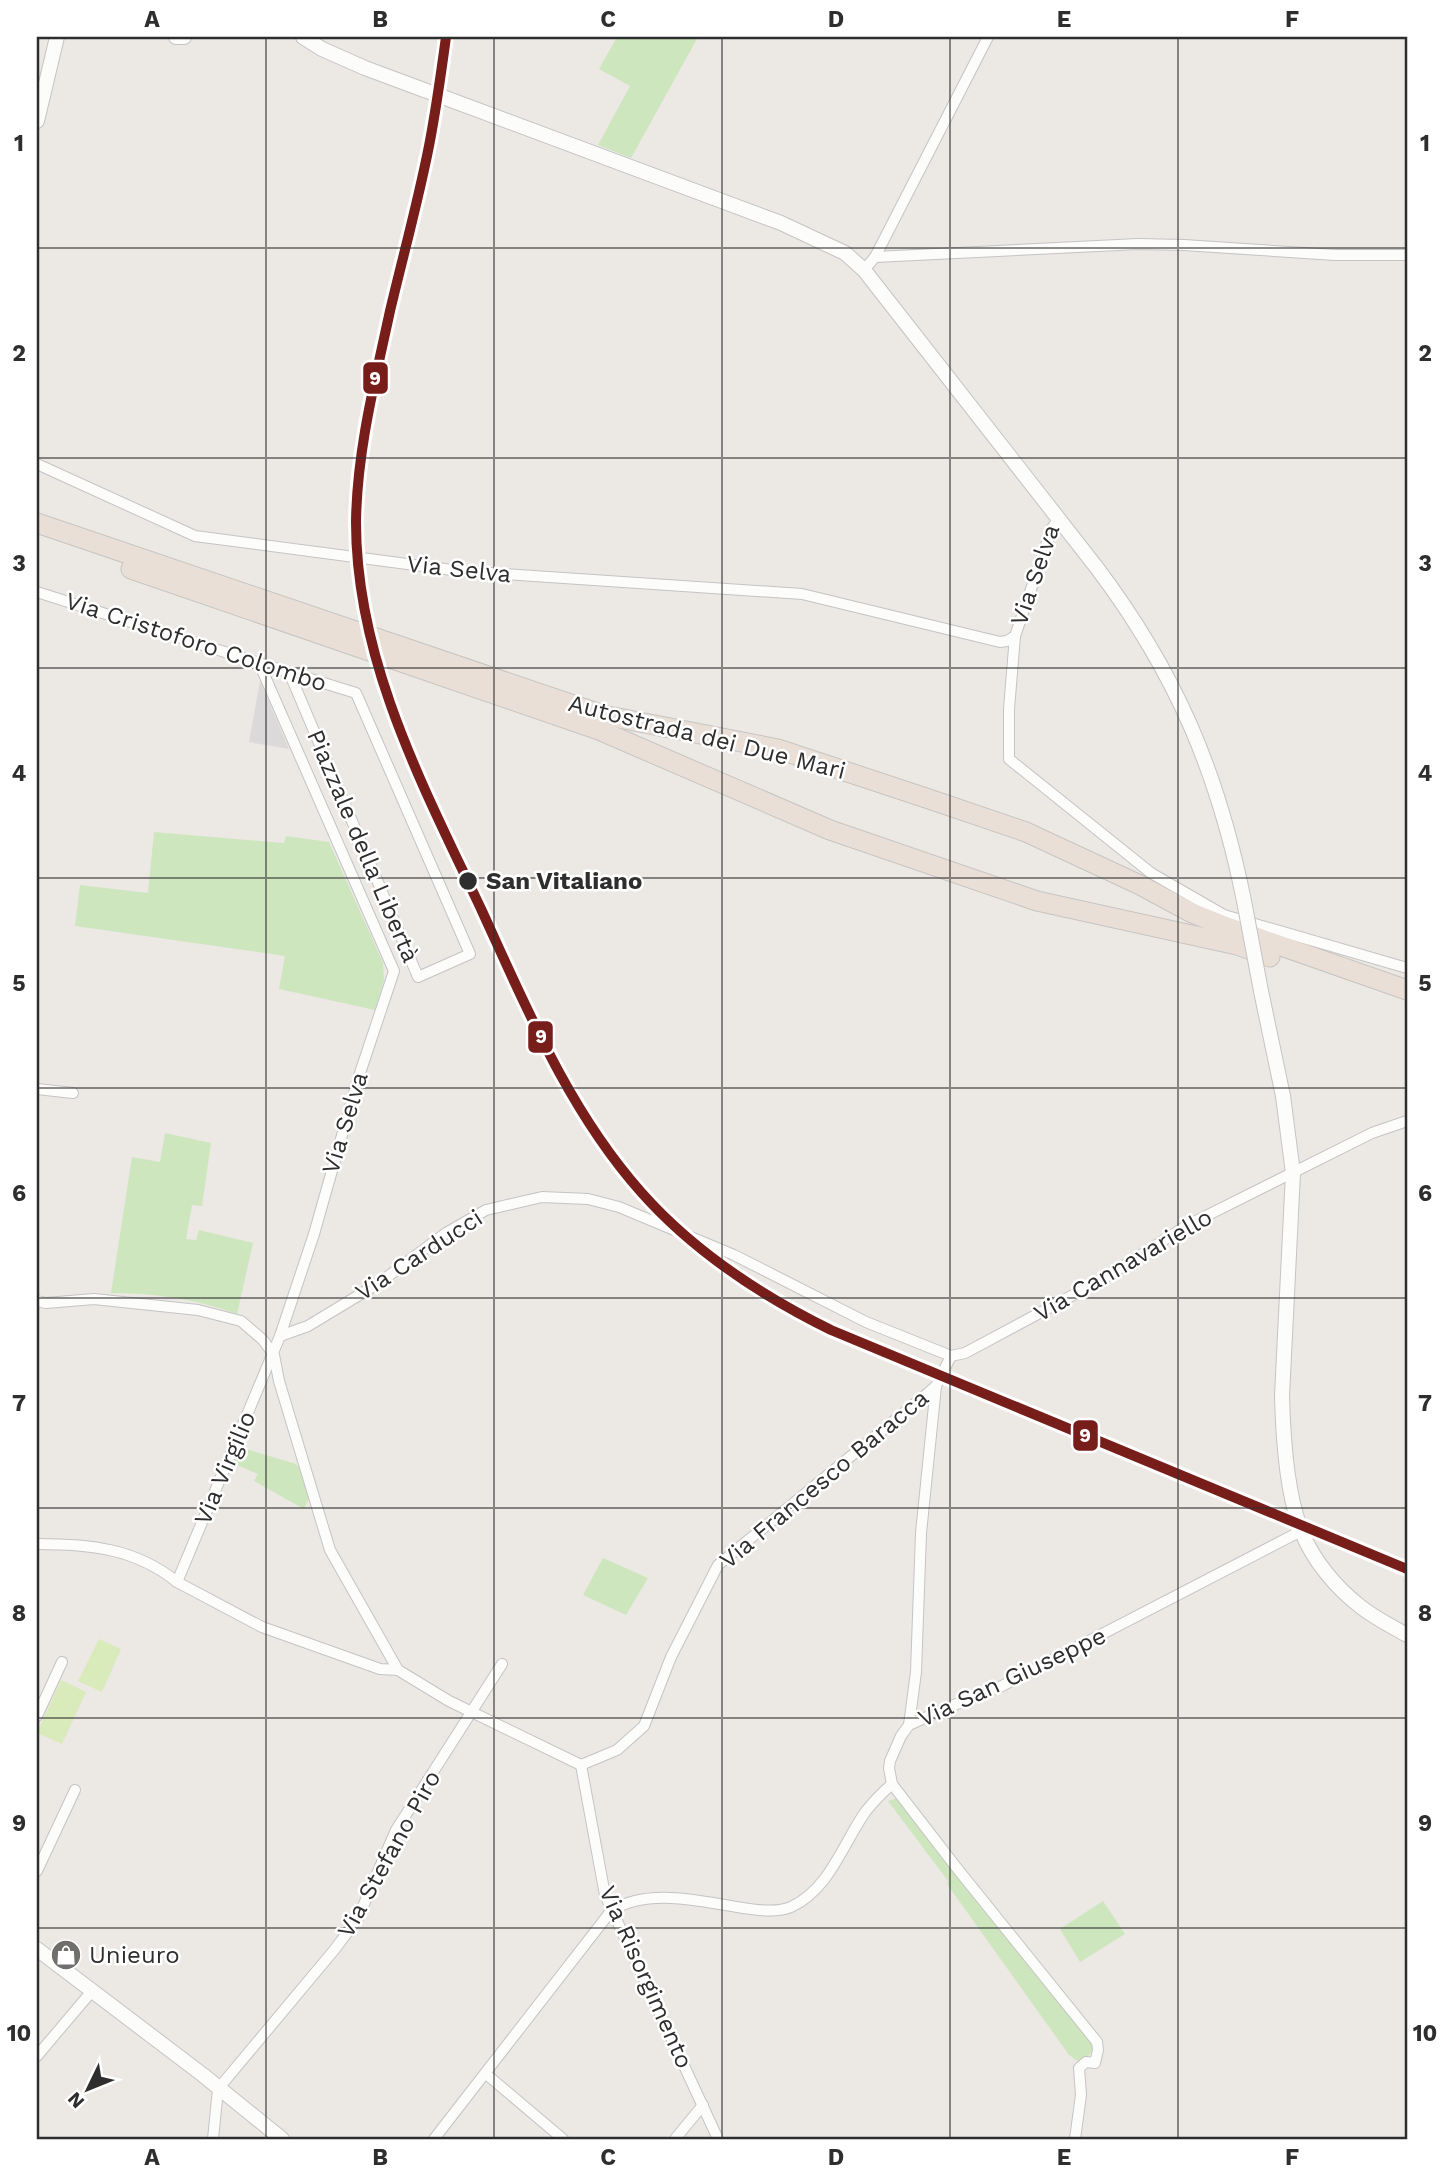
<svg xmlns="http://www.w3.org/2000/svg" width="1444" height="2176" font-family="'Work Sans',sans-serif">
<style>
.industrial{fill:#dcd9db}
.green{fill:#cee6be}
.pitch{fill:#d9eabb}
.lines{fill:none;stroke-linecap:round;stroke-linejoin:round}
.minor-casing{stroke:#c5c4c5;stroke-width:12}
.tertiary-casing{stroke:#c5c4c5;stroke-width:16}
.motorway-casing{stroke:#c6c5c4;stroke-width:21}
.minor{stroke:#fcfcfb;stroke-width:10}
.tertiary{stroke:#fcfcfb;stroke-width:14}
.motorway{stroke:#eadfd6;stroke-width:19}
.tertiary-bridge-casing{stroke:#c5c4c5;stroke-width:16;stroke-linecap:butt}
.tertiary-bridge{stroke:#fcfcfb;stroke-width:14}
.rail-1-casing{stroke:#fff;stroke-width:16}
.rail-1{stroke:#771e1b;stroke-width:10}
.grid{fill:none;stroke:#2e2e2e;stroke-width:2;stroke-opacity:0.55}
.stop-dot{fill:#2e2e2e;stroke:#fff;stroke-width:2.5}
.labels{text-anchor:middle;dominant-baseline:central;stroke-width:5;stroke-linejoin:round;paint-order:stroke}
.street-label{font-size:24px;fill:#2e2e2e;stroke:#fff}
.stop-label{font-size:24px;font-weight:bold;fill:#2e2e2e;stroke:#fff;text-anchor:start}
.poi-label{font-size:24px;fill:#2e2e2e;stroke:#fff;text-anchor:start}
.line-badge{stroke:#fff;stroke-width:2.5}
.badge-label{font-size:19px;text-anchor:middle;font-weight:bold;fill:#fff}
.neatline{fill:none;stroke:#2e2e2e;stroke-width:2.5}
.grid-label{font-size:23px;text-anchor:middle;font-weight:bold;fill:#2e2e2e}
</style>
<rect width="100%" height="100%" fill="#ece8e4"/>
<polygon class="industrial" points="260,681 283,735 289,749 249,742"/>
<g class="green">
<polygon points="617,37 698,37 631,158 598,145 630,86 599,69"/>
<polygon points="154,832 284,843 286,836 329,842 383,963 384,980 375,1010 279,989 285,956 75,926 80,885 148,893"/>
<path d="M165 1133 211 1143 202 1206 192 1205 186 1239 196 1240 199 1230 253 1243 237 1314C196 1299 155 1293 111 1293L132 1157 160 1162Z"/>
<polygon points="239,1447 296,1464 300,1469 309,1499 304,1509 254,1481 258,1474 230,1462"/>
<polygon points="603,1558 648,1578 626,1615 583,1595"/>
<path d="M897 1798 1094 2044C1092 2054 1088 2058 1079 2062L1069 2055 947 1884 948 1881 888 1801Z"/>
<polygon points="1103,1901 1125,1934 1080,1962 1060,1929"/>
</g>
<g class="pitch">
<polygon points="99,1639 121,1649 102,1692 78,1681"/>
<polygon points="61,1680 86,1692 62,1744 37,1733"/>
</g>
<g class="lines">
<g class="minor-casing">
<g id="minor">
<polyline points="875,257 988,37"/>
<polyline points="864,270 875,257 1138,244 1184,245 1335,255 1407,255"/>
<polyline points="37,464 195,536 460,571 802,594 1000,642 1007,641 1015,636 1052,528 1059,519"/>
<polyline points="37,592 259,663 356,693 470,954 418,977 289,672"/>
<polyline points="1015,636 1009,709 1009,759 1151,873 1224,915 1407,968"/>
<polyline points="37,1089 73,1093"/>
<polyline points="37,1301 46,1303 94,1299 198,1310 241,1321 263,1340 274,1355 279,1381 330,1550 398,1670 449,1701 581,1765 605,1895 718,2139"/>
<polyline points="280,1336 308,1326 379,1283 446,1233 486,1210 542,1197 588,1199 619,1207 734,1255 866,1322 951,1356"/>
<polyline points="951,1356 965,1353 1103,1279 1186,1226 1372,1133 1407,1121"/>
<path d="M37 1544C89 1544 135 1548 177 1582L262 1627 380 1669 398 1670"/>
<polyline points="177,1582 280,1336 314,1234 358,1079 394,971 259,663"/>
<polyline points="37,1716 62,1662"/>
<polyline points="909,1725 916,1672 921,1533 936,1386"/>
<polyline points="581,1765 617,1750 644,1726 671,1657 718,1565 928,1393 936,1386 951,1356"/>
<polyline points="37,1871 75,1790"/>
<polyline points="37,2056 92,1991"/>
<polyline points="486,2074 563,2139"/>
<polyline points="213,2139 218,2089 335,1949 358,1918 396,1830 502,1664"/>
<path d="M434 2139 611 1911C649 1887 702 1902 743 1908 757 1910 777 1913 791 1907 830 1889 843 1843 866 1811 874 1801 883 1792 892 1784"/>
<polyline points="675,2139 703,2105"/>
<polyline points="1075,2139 1081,2095 1079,2068 1086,2062 1095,2063 1098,2050 1097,2042 956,1867 892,1784 889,1768 890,1761 901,1736 909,1725 949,1707 1000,1687 1301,1531"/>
</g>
</g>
<g class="tertiary-casing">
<g id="tertiary">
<polyline points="176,37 184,37"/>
<path d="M303 37 322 49 365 68 781 223 845 253 864 270 1097 568C1176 673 1218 772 1244 901"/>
<polyline points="37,121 57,37"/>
<path d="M1261 991 1283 1096 1293 1173 1282 1396C1283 1436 1287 1494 1301 1530 1312 1559 1336 1588 1361 1607 1375 1618 1391 1626 1407 1635"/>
<polyline points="37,1949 203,2075 282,2139"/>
</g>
</g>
<g class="motorway-casing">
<g id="motorway">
<polyline points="37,523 603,715 778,749 926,798 1026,832 1140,885 1192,913 1227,927 1407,990"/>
<polyline points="131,569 599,730 830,830 1037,901 1237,945 1270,957"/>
</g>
</g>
<use href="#minor" class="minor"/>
<use href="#tertiary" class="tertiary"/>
<use href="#motorway" class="motorway"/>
<g class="tertiary-bridge-casing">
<polyline id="tertiary-bridge" points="1244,901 1261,991"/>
</g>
<use href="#tertiary-bridge" class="tertiary-bridge"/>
<g class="rail-1-casing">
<path id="rail-1" d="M446 37C441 74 436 110 429 146 418 202 403 256 390 311 375 381 357 450 356 522 356 662 424 788 482 911 527 1009 569 1111 641 1192 694 1252 760 1295 831 1330L1407 1569"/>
</g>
<use href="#rail-1" class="rail-1"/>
</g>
<path class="grid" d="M266 37V2139M494 37V2139M722 37V2139M950 37V2139M1178 37V2139M37 248H1407M37 458H1407M37 668H1407M37 878H1407M37 1088H1407M37 1298H1407M37 1508H1407M37 1718H1407M37 1928H1407"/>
<defs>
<g id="shop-disc" transform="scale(1.575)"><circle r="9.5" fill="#706f6e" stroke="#fff"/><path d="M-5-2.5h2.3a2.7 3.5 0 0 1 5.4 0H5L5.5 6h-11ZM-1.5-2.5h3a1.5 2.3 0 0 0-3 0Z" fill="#fff"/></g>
</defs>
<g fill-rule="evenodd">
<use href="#shop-disc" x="66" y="1955"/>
</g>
<circle class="stop-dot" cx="468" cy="881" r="10"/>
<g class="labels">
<g class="street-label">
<text transform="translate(459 569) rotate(6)">Via Selva</text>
<text transform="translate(1035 575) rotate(-71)">Via Selva</text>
<text transform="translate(196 642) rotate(18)">Via Cristoforo Colombo</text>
<text transform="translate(707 737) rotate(14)">Autostrada dei Due Mari</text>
<text transform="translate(363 846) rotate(67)">Piazzale della Libertà</text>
<text transform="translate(345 1123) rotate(-73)">Via Selva</text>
<text transform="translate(419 1255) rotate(-33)">Via Carducci</text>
<text transform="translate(1123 1265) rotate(-30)">Via Cannavariello</text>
<text transform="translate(225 1468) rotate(-67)">Via Virgilio</text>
<text transform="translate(824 1479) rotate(-40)">Via Francesco Baracca</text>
<text transform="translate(1012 1677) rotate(-25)">Via San Giuseppe</text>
<text transform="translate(389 1854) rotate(-61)">Via Stefano Piro</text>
<text transform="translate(646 1977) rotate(66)">Via Risorgimento</text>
</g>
<g class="stop-label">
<text x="486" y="881">San Vitaliano</text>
</g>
<g class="poi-label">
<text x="89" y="1955">Unieuro</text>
</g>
</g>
<g class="line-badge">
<rect x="362" y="361" width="27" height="34" rx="7" fill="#771e1b"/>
<rect x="527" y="1020" width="27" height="34" rx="7" fill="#771e1b"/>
<rect x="1072" y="1419" width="27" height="33" rx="7" fill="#771e1b"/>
</g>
<g class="badge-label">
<text x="375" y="385">9</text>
<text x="541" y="1043">9</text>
<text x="1085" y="1442">9</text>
</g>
<rect width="1444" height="2176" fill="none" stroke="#ffffff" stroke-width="77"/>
<g transform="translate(88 2089) rotate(227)" stroke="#ffffff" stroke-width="5" paint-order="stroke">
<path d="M0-5L12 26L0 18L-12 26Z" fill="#2e2e2e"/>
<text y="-10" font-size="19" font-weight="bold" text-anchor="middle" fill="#2e2e2e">N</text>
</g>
<rect x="38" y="38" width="1368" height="2100" class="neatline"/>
<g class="grid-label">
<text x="152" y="27">A</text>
<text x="380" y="27">B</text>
<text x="608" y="27">C</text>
<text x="836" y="27">D</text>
<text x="1064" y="27">E</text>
<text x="1292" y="27">F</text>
<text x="19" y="151">1</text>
<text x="1425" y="151">1</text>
<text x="19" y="361">2</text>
<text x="1425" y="361">2</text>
<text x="19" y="571">3</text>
<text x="1425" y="571">3</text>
<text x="19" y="781">4</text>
<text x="1425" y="781">4</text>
<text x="19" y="991">5</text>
<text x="1425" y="991">5</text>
<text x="19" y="1201">6</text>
<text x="1425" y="1201">6</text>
<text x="19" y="1411">7</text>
<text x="1425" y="1411">7</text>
<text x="19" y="1621">8</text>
<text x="1425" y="1621">8</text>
<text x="19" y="1831">9</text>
<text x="1425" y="1831">9</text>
<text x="19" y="2041">10</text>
<text x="1425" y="2041">10</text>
<text x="152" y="2165">A</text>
<text x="380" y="2165">B</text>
<text x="608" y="2165">C</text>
<text x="836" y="2165">D</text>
<text x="1064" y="2165">E</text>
<text x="1292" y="2165">F</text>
</g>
</svg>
